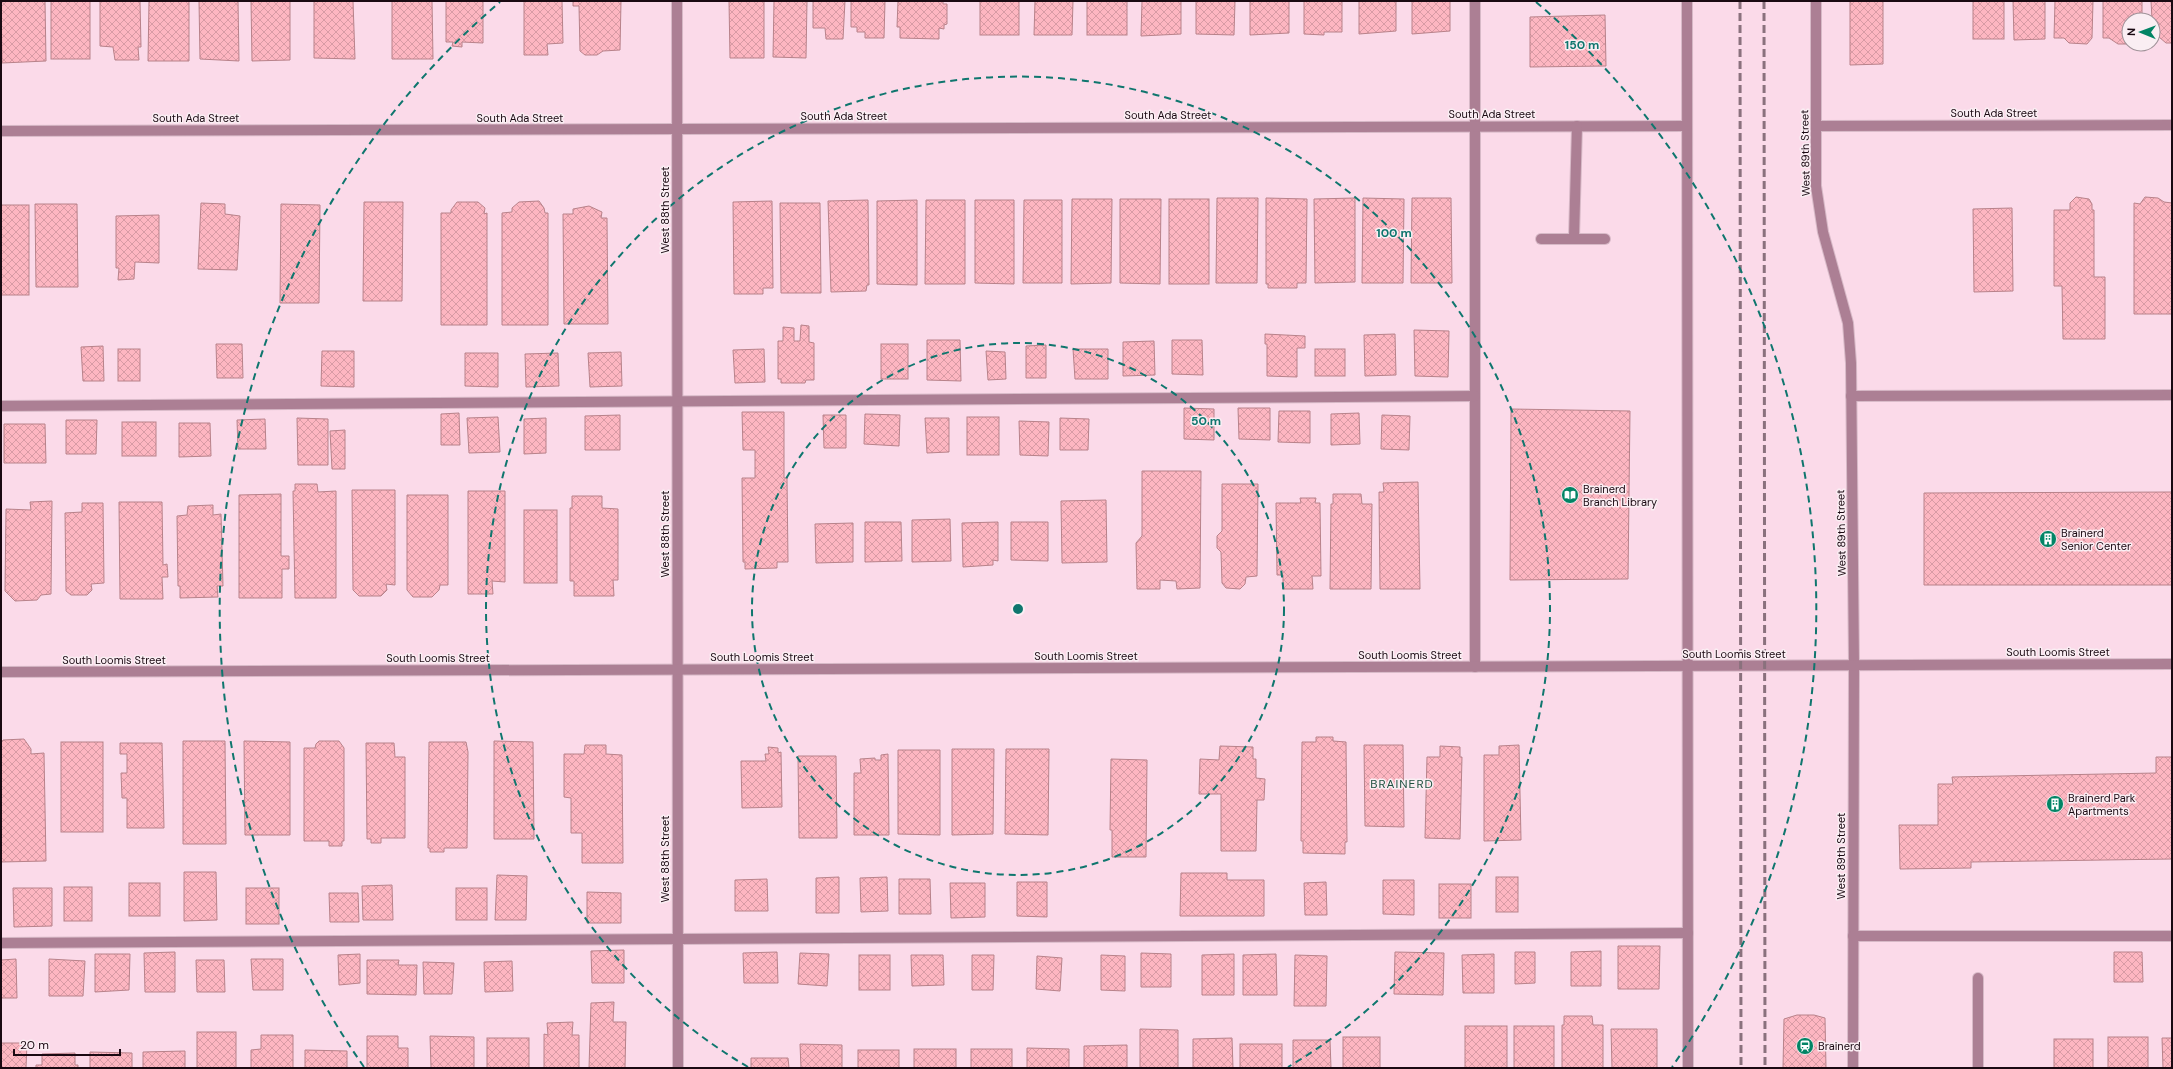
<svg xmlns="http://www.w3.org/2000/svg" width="2173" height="1069" font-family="'DM Sans',sans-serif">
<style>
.building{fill:url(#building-cross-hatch);stroke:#b8828a}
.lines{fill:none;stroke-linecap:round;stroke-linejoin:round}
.minor-casing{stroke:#d7b9c7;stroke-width:12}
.minor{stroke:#ac7f94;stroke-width:10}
.rail{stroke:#8a717d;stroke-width:3;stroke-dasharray:8 4;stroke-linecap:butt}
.ring{fill:none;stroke:#0f766e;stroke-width:2;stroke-dasharray:7 5}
.labels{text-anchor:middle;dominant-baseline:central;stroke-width:3;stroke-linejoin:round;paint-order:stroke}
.street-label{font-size:11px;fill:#1a0912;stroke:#faeef3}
.poi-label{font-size:11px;fill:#1a0912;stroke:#faeef3;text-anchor:start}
.neighbourhood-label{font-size:12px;letter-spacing:1px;fill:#1f5040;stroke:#faeef3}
.centre{fill:#0f766e;stroke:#faeef3;stroke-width:2}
.ring-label{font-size:12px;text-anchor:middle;font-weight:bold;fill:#0f766e;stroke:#faeef3;stroke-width:3;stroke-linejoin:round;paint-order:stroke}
</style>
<defs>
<pattern id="building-cross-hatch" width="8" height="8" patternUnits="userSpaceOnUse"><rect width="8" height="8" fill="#fdb6c1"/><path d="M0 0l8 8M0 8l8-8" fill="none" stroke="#d89ba5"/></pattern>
</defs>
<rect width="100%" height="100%" fill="#fbdae9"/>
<g class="building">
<polygon points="1,1 45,1 46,61 2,63"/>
<rect x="51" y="1" width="39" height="58"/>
<polygon points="100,1 140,1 141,47 138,47 139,60 115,60 113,47 100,46"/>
<polygon points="149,1 189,1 189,61 148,61"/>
<polygon points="199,1 238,1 239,61 200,59"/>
<polygon points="251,1 290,1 290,60 252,61"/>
<polygon points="314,1 353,1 355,59 314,58"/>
<polygon points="392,1 432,1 433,59 392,59"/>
<polygon points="446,1 483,1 483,43 462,42 462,47 452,46 453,42 446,42"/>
<polygon points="524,1 562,1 563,43 547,44 548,55 524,55"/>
<polygon points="573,1 621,1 620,50 603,51 597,55 585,55 580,51 579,6 573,6"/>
<polygon points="729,1 764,1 764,58 730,58"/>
<polygon points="774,1 807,1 806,58 773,57"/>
<polygon points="813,1 845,1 843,39 826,39 825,28 813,28"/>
<polygon points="851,1 885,1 884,38 865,38 865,32 857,32 857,27 851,27"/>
<polygon points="898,1 943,1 943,4 947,4 947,24 944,25 944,29 939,28 939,39 900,38 900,27 897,27"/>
<rect x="980" y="1" width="39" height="34"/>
<polygon points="1035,1 1073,1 1072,35 1034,35"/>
<rect x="1087" y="1" width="40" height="34"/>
<polygon points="1142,1 1181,1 1181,34 1141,36"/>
<polygon points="1196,1 1235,1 1234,35 1196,34"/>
<polygon points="1250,1 1289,1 1289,33 1250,35"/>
<polygon points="1304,1 1342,1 1342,32 1324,32 1324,35 1304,34"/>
<polygon points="1359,1 1396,1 1396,31 1359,34"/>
<polygon points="1412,1 1450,1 1450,31 1412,34"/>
<polygon points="1850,1 1883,1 1883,64 1850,65"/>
<rect x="1973" y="1" width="31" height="38"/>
<polygon points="2013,1 2045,1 2045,39 2014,40"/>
<polygon points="2055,1 2093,1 2092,38 2087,44 2069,43 2064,38 2054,38"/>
<polygon points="2103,1 2142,1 2142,20 2129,20 2129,44 2118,44 2109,38 2103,38"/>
<polygon points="2151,1 2172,1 2172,43 2166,43 2159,37 2153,37"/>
<polygon points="1605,15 1606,66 1530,67 1530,17"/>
<polygon points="2076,197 2089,199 2092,204 2092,210 2094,210 2094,277 2105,277 2105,339 2063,339 2062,286 2054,286 2054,210 2070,210 2070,203"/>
<polygon points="2145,197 2158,198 2164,202 2172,203 2172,314 2134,314 2134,203 2140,204"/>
<polygon points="1217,198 1258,198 1257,283 1216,283"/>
<polygon points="1266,198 1307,199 1306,283 1297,283 1297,288 1268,288 1268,284 1266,284"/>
<polygon points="1355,198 1355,282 1315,283 1314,199"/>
<polygon points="1363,198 1404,199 1403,283 1362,283"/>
<polygon points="1412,198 1451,198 1452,283 1411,283"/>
<polygon points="1072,199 1112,199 1111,283 1071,284"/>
<polygon points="1120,199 1161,199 1160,284 1120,283"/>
<rect x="1169" y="199" width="40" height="85"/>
<polygon points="868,200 869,285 867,285 866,291 831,292 828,201"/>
<polygon points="917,200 917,285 877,284 877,201"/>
<polygon points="926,200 965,200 965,284 925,284"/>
<polygon points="975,200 1014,200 1014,284 975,283"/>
<polygon points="1024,200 1062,200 1062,283 1023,283"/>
<polygon points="539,201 544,208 545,213 548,213 548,325 502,325 502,213 512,212 512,208 519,202"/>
<polygon points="772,201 773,288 763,288 763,294 734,294 733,202"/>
<polygon points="364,202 403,202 402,301 363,301"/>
<polygon points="457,202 478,202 485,208 484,214 487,213 487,325 441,325 441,213 451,213 451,210"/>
<polygon points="201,203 225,204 225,214 240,216 237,270 198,269"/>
<polygon points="780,203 820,203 821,293 781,293"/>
<polygon points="35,204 77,204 78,287 36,287"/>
<polygon points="281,204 320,205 319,303 280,303"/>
<rect x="1" y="205" width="28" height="90"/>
<polygon points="589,206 602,212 601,218 607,218 608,324 564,324 563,214 573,214 573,209"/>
<polygon points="2012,208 2013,291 1974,292 1973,209"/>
<polygon points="159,215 159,263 135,262 134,279 118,280 119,268 116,268 116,216"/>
<polygon points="801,325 809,326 809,342 814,343 814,380 806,380 805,383 781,383 781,379 778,379 778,341 783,341 783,327 794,328 794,341 800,341"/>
<polygon points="1414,330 1449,331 1448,377 1415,376"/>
<polygon points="1265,334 1305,336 1305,348 1297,348 1297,377 1267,376 1267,344 1265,344"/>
<polygon points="1395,334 1396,375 1365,376 1364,335"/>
<polygon points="927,340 960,340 961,381 927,380"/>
<polygon points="1172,340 1202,340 1203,375 1172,374"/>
<polygon points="1154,341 1155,375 1123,376 1123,342"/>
<polygon points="216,344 242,344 243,378 217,378"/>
<rect x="881" y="344" width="27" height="35"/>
<polygon points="1046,345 1046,378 1026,378 1026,346"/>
<polygon points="103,346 104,381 83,381 81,347"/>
<rect x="118" y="349" width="22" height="32"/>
<polygon points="764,349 765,382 735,383 733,350"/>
<polygon points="1073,349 1108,349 1108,379 1075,379"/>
<rect x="1315" y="349" width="30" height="27"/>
<polygon points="322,351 354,351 354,387 321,386"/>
<polygon points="986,351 1005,352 1006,379 988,380"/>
<polygon points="621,352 622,386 590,387 588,353"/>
<polygon points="465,353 498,353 498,387 465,386"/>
<polygon points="558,353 559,386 526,387 525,354"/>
<polygon points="1184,408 1214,409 1214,440 1184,439"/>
<polygon points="1238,408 1270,408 1270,440 1239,439"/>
<polygon points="1511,409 1630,411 1628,579 1510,580"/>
<polygon points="1279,411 1310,411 1310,443 1278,442"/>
<polygon points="742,412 784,412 784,478 787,478 788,562 777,562 777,568 745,569 745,562 743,562 742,478 755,478 755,450 743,450"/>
<polygon points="459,413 460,445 441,445 441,414"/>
<polygon points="1359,413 1360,444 1331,445 1331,414"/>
<polygon points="865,414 900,415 899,446 864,444"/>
<polygon points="620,415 620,450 585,450 585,416"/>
<polygon points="823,415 846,415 846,448 824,448"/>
<polygon points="1382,415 1410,416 1409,450 1381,449"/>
<polygon points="498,417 500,452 469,453 467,418"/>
<rect x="967" y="417" width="32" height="38"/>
<polygon points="297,418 328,419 328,465 298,465"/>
<polygon points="546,418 546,453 524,454 524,419"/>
<polygon points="925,418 949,418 949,452 927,453"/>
<polygon points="1060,418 1089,419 1088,450 1060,450"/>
<polygon points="265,419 266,449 238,449 237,420"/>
<polygon points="66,420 97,420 96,454 66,454"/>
<polygon points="1019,421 1049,422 1048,456 1020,455"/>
<rect x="122" y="422" width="34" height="34"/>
<polygon points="179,423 210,423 211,456 179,457"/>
<polygon points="4,424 45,424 46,463 4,463"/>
<polygon points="345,430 345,469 332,469 330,431"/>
<polygon points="1142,471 1201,471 1200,588 1177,589 1176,581 1160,580 1160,589 1137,589 1136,543 1142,536"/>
<polygon points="1418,482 1420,589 1380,589 1379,492 1384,492 1383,483"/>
<polygon points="295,484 317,484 318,492 336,491 336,598 295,598 293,491 295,491"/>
<polygon points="1222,484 1258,484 1257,576 1246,577 1245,584 1240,589 1226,588 1222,583 1221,552 1217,548 1217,536 1222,531"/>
<polygon points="352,490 395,490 395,585 386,584 387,590 381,596 359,596 353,590"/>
<polygon points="468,491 505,491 505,582 492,581 493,594 468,594"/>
<polygon points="2172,492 2172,585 1924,585 1924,493"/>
<polygon points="281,494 281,556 289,556 289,569 282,569 282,598 239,598 239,495"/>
<polygon points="1333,494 1361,494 1362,504 1372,504 1371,589 1330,589 1331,504 1333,504"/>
<polygon points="407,495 448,495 448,585 440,585 439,590 432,597 413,597 407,590"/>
<polygon points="572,496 602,496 602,508 618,509 618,580 613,580 614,596 574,596 574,581 570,581 570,508 572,508"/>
<polygon points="1300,498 1316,498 1315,503 1320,503 1321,576 1312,576 1313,589 1283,589 1283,575 1277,575 1276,503 1301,503"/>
<polygon points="1106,500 1107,562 1062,563 1061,501"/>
<polygon points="52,501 51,594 41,595 37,600 15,601 5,591 6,509 31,510 30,502"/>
<polygon points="119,502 162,502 163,565 167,564 168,577 162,577 163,599 120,599"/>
<polygon points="82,503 103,503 104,583 91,584 92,590 87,595 71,595 66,591 65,513 82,512"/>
<polygon points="213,505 213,515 221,514 223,586 217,586 218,597 180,598 180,586 178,586 177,516 187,515 188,506"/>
<rect x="524" y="510" width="33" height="73"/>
<polygon points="950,519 951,561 912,562 912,520"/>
<polygon points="865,522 901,522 902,561 865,562"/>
<polygon points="998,522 998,561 993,560 993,565 963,567 962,523"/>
<polygon points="1011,522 1048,522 1048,561 1011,560"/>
<polygon points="853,523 853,562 816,563 815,524"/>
<polygon points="1316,737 1333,737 1333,741 1346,742 1347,842 1345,842 1345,854 1303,853 1303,841 1301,841 1302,742 1316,742"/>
<polygon points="24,739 31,749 31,754 44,753 46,861 1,862 1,743 3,740"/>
<polygon points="183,741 225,741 226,844 183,844"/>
<polygon points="244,741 290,742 290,835 245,835"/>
<polygon points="319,741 339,741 344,748 344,841 342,841 342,846 329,846 329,841 304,841 304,748 315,748 316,744"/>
<polygon points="494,741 533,742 534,839 494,839"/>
<rect x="61" y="742" width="42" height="90"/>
<polygon points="429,742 466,742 468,752 467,848 444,848 444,852 430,852 430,848 428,848"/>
<polygon points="120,743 162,743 164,828 127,828 127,798 122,798 121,773 127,773 127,754 120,754"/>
<polygon points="366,743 394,743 395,757 405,757 405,838 381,838 381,843 371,843 371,839 367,839"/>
<polygon points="585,745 606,745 606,754 622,755 623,863 582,863 582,833 571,833 571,798 564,797 564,754 584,754"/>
<polygon points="1364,745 1403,745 1404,827 1365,826"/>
<polygon points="1519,745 1521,840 1484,841 1484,755 1499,755 1499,746"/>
<polygon points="1220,746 1253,747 1253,759 1256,759 1256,778 1265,779 1264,800 1257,800 1256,851 1221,851 1221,794 1199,794 1200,759 1219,760"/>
<polygon points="1440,746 1460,747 1460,757 1462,757 1460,839 1425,838 1427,757 1440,757"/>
<polygon points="768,747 778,748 778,753 781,752 782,807 742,808 741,761 766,761 765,754 769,754"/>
<polygon points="952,749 994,749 993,834 952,835"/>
<polygon points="1006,749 1049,749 1048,835 1005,834"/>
<polygon points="898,750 940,750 940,835 898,834"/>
<polygon points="888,754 889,835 854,835 854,773 861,773 860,759 875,758 875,760 881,760 881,755"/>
<polygon points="798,756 836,756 837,838 799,838"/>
<polygon points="2156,757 2172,757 2172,859 1971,862 1971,868 1900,869 1899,825 1938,825 1938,784 1953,784 1952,777 2156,773"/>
<polygon points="1111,759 1147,760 1146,857 1112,857 1112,830 1110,830"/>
<polygon points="184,872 216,872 217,920 184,921"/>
<polygon points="1181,873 1227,873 1227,880 1264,880 1264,916 1180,916"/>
<polygon points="497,875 527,876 526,920 495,920"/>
<polygon points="839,877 839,913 816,913 816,878"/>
<polygon points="887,877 888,911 861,912 860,878"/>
<rect x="1496" y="877" width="22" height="35"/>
<polygon points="767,879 768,911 735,911 735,880"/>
<polygon points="899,879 930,879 931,914 899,914"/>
<polygon points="1383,880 1414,880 1414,915 1383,914"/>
<polygon points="1017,882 1047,882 1047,917 1017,916"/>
<polygon points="1326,882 1327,915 1305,915 1304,883"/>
<rect x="129" y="883" width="31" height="33"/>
<polygon points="950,883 985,883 985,917 951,918"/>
<rect x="1439" y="884" width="32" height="34"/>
<polygon points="392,885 393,920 363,920 362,886"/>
<rect x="64" y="887" width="28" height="34"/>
<polygon points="13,888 52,888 52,926 14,927"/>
<rect x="246" y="888" width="33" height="36"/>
<rect x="456" y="888" width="31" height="32"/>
<polygon points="587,892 621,893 621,923 587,923"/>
<polygon points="329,893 358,893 359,922 330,922"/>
<polygon points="1618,946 1660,946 1659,989 1618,989"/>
<polygon points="624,950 624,983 592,983 591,951"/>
<polygon points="1601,951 1601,986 1571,986 1571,952"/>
<polygon points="175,952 175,992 145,992 144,953"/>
<polygon points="777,952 778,983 744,983 743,953"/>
<polygon points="1395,952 1444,953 1443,995 1394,994"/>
<polygon points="1515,952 1535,952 1535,983 1515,984"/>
<polygon points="2114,952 2142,952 2143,982 2114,982"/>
<polygon points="800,953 829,954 827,986 798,984"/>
<polygon points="1141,953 1171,954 1171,987 1141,987"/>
<polygon points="95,954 130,954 129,990 95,992"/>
<polygon points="360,954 360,983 339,985 338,955"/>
<polygon points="1234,954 1234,995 1202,995 1202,955"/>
<polygon points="1276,954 1277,995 1243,995 1243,955"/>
<polygon points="1494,954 1494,993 1463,993 1462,955"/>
<rect x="859" y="955" width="31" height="35"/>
<polygon points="911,955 943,955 944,985 912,986"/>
<polygon points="972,955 994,955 993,990 972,990"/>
<polygon points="1101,955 1125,956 1125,991 1101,990"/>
<polygon points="1295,955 1327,956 1326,1006 1294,1006"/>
<polygon points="1037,956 1062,958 1060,991 1036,989"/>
<polygon points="16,959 17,998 1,998 1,960"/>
<polygon points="49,959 85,961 83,996 49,996"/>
<polygon points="251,959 283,959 283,990 253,990"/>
<polygon points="196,960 224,960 225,992 197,992"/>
<polygon points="367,960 399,960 398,965 417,965 416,995 367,994"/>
<polygon points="512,961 513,991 485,992 484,962"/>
<polygon points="423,962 454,963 452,994 424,994"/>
<polygon points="614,1002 613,1022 626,1022 625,1068 589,1068 591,1003"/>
<polygon points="1797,1015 1814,1015 1825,1018 1826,1068 1783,1068 1784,1019"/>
<polygon points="1564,1016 1592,1016 1593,1025 1603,1025 1603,1068 1562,1068 1562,1025 1564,1025"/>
<polygon points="573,1022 572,1035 579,1035 579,1068 544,1068 544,1034 548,1035 547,1023"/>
<rect x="1465" y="1026" width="42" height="42"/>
<rect x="1514" y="1026" width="40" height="42"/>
<polygon points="1140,1029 1178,1030 1178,1068 1140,1068"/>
<polygon points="1611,1029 1657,1029 1657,1068 1612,1068"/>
<rect x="197" y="1032" width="39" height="36"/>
<polygon points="261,1035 293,1035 293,1068 251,1068 251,1050 261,1049"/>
<polygon points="367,1036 398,1036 398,1048 408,1048 408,1068 367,1068"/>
<polygon points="430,1036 474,1037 474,1068 431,1068"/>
<rect x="1343" y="1037" width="37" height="31"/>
<rect x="2108" y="1037" width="40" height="31"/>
<rect x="487" y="1038" width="42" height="30"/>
<polygon points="1232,1038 1233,1068 1193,1068 1193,1039"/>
<polygon points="2162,1038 2172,1038 2172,1068 2163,1068"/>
<rect x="2054" y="1039" width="39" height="29"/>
<polygon points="1293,1040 1330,1040 1331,1068 1293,1068"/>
<polygon points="1,1043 27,1043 26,1068 1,1068"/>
<polygon points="800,1044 842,1045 842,1068 801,1068"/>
<rect x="1240" y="1044" width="42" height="24"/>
<polygon points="1127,1045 1127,1068 1084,1068 1084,1046"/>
<polygon points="1027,1048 1069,1049 1069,1068 1027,1068"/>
<rect x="914" y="1049" width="42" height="19"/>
<rect x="971" y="1049" width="41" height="19"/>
<polygon points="305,1050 347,1051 347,1068 305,1068"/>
<rect x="858" y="1050" width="41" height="18"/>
<polygon points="185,1051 185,1068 143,1068 143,1052"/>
<polygon points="90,1052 132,1053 132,1068 90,1068"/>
<polygon points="75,1053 75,1065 78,1065 78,1068 36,1068 36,1065 42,1065 42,1054"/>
<polygon points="751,1058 788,1058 789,1068 751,1068"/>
</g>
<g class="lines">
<g class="minor-casing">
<g id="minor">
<polyline points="677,1 678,1068"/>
<polyline points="1475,1 1475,667"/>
<polyline points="1687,1 1688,1068"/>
<polyline points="1816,1 1816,186 1823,232 1848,323 1851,363 1854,665 1853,1068"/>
<polyline points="1816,126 2172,125"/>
<polyline points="1,131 1687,126"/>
<polyline points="1574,238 1577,126"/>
<polyline points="1541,239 1605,239"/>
<polyline points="1851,396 2172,395"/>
<polyline points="1,406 1475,396"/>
<polyline points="1,672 2172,664"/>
<polyline points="1853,936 2172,936"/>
<polyline points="1,943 1688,933"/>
<polyline points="1978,978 1978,1068"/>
</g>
</g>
<use href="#minor" class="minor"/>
<g class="rail">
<polyline points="1740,1 1741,1068"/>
<polyline points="1764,1 1765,1068"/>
</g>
</g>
<g class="ring">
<circle cx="1018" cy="609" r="266"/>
<path d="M748 1067A532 532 0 1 1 1288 1067"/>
<path d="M364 1067A798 798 0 0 1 500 2M1536 2A798 798 0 0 1 1672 1067"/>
</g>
<defs>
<g id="library-disc" transform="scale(0.9)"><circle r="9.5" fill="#028465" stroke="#faeef3"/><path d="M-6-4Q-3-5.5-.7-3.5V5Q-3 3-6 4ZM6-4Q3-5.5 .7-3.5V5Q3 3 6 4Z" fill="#fff"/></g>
<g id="building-disc" transform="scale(0.9)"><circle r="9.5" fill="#028465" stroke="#faeef3"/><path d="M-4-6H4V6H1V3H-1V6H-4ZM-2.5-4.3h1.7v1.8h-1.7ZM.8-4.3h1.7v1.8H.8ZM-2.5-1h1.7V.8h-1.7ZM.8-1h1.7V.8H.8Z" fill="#fff"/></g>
<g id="station-disc" transform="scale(0.9)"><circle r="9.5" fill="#028465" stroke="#faeef3"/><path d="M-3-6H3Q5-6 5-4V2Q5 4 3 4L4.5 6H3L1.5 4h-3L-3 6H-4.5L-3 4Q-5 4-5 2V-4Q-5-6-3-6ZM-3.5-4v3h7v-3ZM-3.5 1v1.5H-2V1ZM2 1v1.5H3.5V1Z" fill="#fff"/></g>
</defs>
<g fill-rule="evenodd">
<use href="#library-disc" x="1570" y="495"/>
<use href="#building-disc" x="2048" y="539"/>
<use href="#building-disc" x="2055" y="804"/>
<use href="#station-disc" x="1805" y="1046"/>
</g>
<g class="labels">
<g class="street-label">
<text x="1994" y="113">South Ada Street</text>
<text x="1492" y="114">South Ada Street</text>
<text x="1168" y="115">South Ada Street</text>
<text x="844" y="116">South Ada Street</text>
<text x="196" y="118">South Ada Street</text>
<text x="520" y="118">South Ada Street</text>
<text transform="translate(1805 153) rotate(-91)">West 89th Street</text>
<text transform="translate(665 210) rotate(-90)">West 88th Street</text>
<text transform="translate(1841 533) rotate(-91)">West 89th Street</text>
<text transform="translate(665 534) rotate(-90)">West 88th Street</text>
<text x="2058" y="652">South Loomis Street</text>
<text x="1734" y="654">South Loomis Street</text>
<text x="1410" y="655">South Loomis Street</text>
<text x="1086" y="656">South Loomis Street</text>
<text x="762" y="657">South Loomis Street</text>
<text x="438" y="658">South Loomis Street</text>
<text x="114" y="660">South Loomis Street</text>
<text transform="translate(1841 856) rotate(-90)">West 89th Street</text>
<text transform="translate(665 859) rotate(-90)">West 88th Street</text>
</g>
<g class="poi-label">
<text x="1583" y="489">Brainerd<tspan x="1583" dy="13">Branch Library</tspan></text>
<text x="2061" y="533">Brainerd<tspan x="2061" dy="13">Senior Center</tspan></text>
<text x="2068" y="798">Brainerd Park<tspan x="2068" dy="13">Apartments</tspan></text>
<text x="1818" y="1046">Brainerd</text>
</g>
<g class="neighbourhood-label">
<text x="1402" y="784">BRAINERD</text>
</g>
</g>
<circle cx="1018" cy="609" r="6" class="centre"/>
<g class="ring-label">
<text x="1582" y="49">150 m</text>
<text x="1394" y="237">100 m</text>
<text x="1206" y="425">50 m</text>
</g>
<rect width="2173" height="1069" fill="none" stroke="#1a0912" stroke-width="4"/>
<g transform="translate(2141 32) rotate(271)"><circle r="19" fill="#faeef3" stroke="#a09299"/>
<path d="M0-3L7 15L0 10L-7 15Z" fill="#028465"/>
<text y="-6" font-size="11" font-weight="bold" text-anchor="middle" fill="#1a0912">N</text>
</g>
<path d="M14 1049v6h106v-6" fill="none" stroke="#1a0912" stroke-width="2"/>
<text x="20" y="1049" font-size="12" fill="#1a0912" stroke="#faeef3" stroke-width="3" paint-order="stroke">20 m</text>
</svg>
